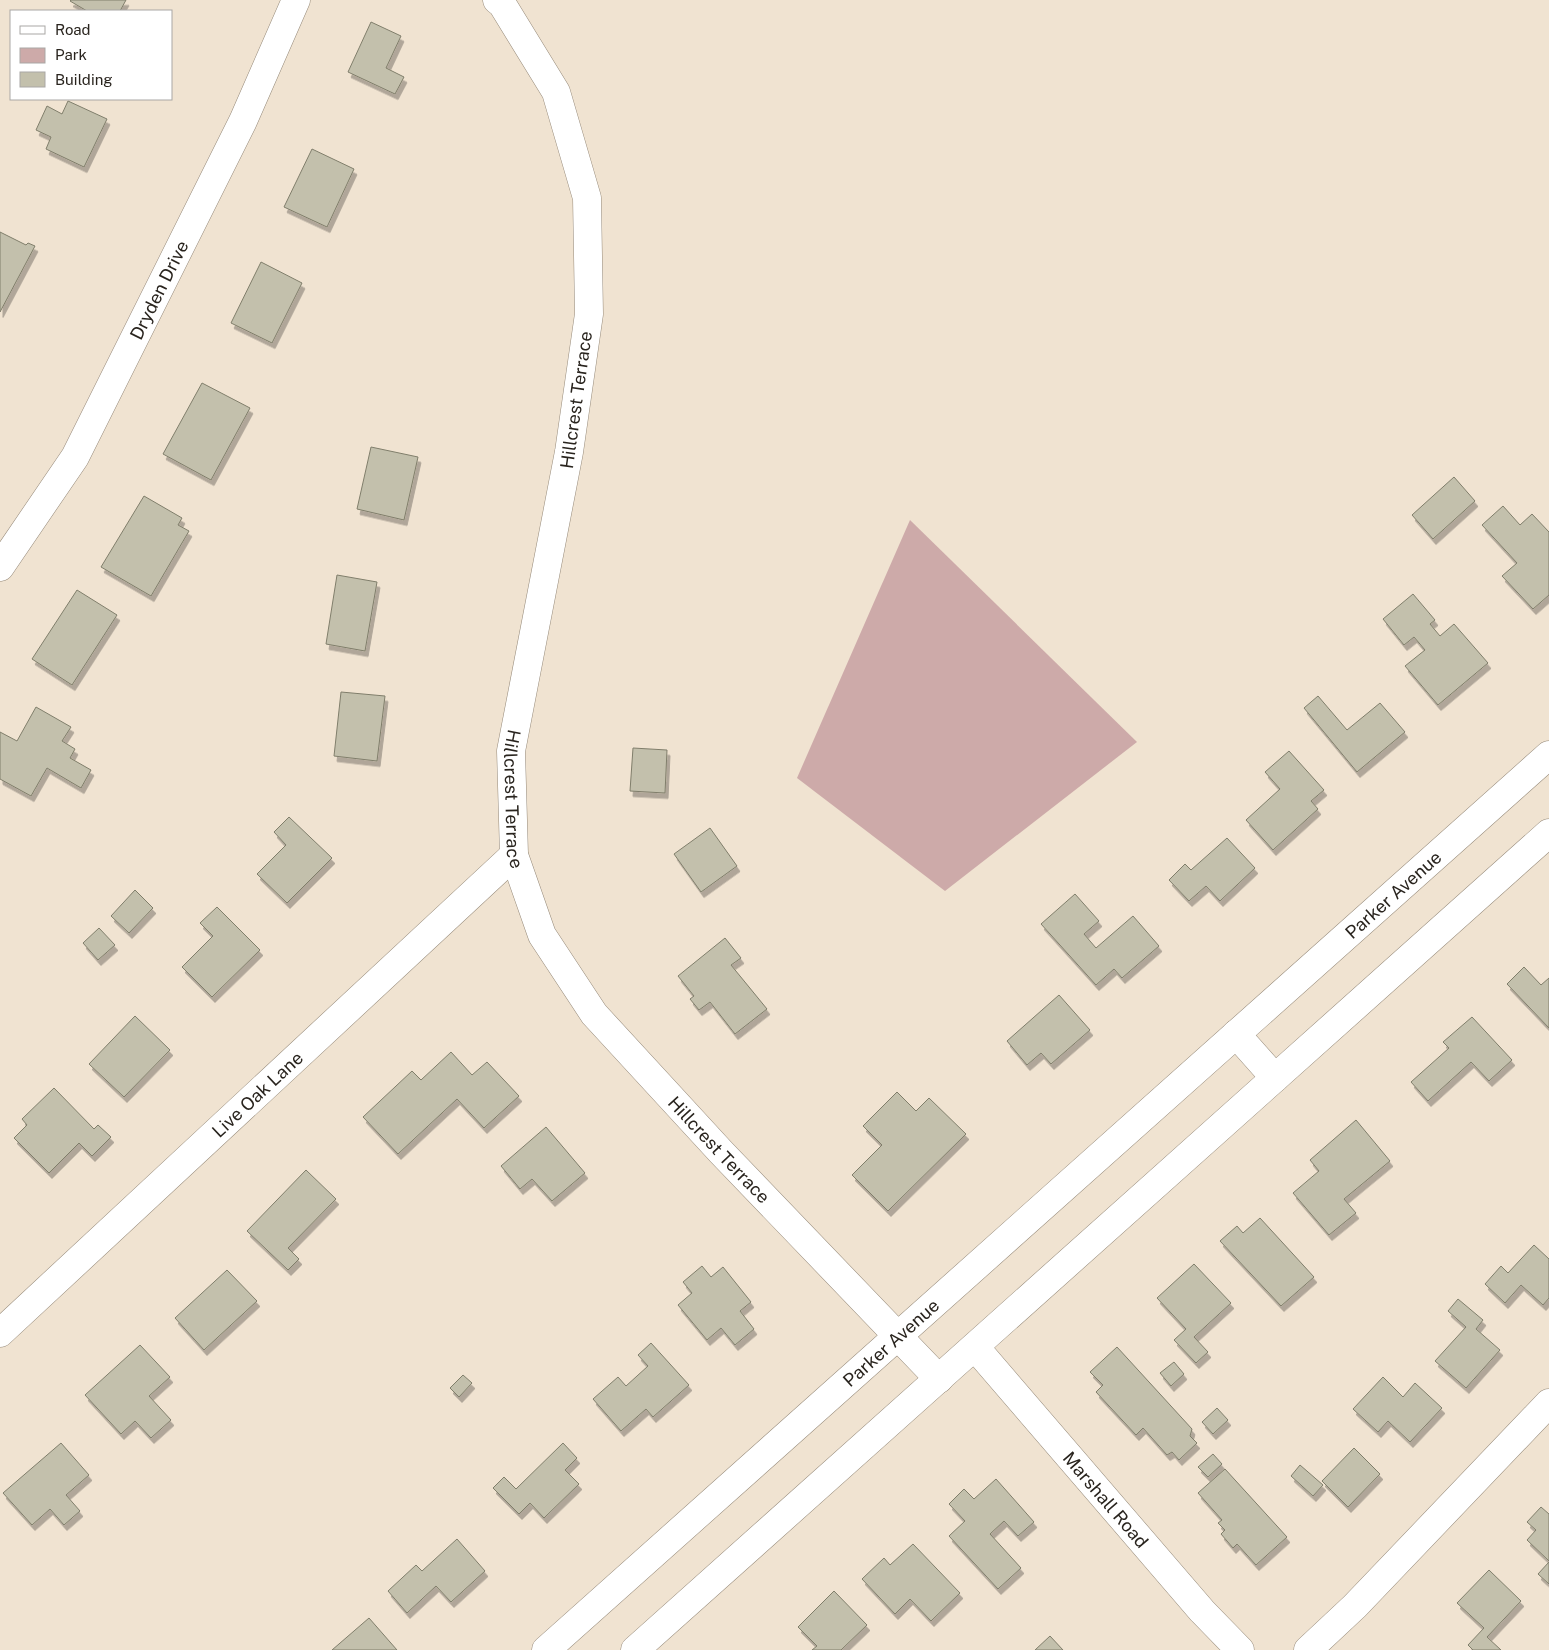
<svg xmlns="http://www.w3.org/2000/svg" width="1549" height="1650" font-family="'Public Sans',sans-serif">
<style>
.green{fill:#cdaaa9}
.building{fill:#c3c0ac;stroke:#807e6b;filter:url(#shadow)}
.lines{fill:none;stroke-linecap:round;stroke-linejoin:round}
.minor-casing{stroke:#958979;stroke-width:29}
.minor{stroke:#fff;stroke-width:28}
.labels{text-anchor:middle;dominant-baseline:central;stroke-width:4.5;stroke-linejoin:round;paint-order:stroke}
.street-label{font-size:18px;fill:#29241e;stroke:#fff}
</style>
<defs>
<filter id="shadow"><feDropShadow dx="3" dy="5.5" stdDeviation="0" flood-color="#0004"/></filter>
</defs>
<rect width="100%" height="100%" fill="#f0e3d1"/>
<polygon class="green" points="910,520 1137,742 945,891 797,778"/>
<g class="building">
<polygon points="71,0 126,0 120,11 87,11 70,1"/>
<polygon points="371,22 401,36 386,68 404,77 395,94 348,72"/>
<polygon points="68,101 107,119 84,167 46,149 51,137 36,130 47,106 62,114"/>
<polygon points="312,149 354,169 327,227 284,207"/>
<polygon points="0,232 26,245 28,243 35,246 0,312"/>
<polygon points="261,262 302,283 272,343 231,323"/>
<polygon points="202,383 250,408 211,480 163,454"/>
<polygon points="371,447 418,457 404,520 357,509"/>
<polygon points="1454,477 1475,501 1433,539 1412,515"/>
<polygon points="144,496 182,518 178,525 189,531 151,596 101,567"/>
<polygon points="1503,506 1520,525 1532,514 1549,532 1549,595 1533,609 1502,576 1517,563 1482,525"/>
<polygon points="337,575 377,582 365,651 326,644"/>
<polygon points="77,590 117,615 72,685 32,659"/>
<polygon points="1413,594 1435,620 1430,624 1440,636 1454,624 1488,663 1438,705 1405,666 1425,650 1414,637 1404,645 1383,619"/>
<polygon points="341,692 385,696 377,761 334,756"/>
<polygon points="1318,696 1347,730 1380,703 1405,732 1357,772 1304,708"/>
<polygon points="36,707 71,727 62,741 75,749 70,758 91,770 81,788 47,768 31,796 0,779 0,732 17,741"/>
<polygon points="633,748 667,750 665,793 630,791"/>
<polygon points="1289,751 1324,790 1311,801 1318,809 1273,850 1246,820 1280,789 1265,772"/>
<polygon points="289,817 332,858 287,903 257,874 286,845 274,832"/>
<polygon points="710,828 737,866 701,892 674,854"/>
<polygon points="1227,838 1255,868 1220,901 1206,886 1189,901 1169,880 1185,864 1191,870"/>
<polygon points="135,890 153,908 129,933 111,916"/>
<polygon points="1075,894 1099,921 1084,934 1096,948 1133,916 1159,946 1122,978 1114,969 1096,985 1041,924"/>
<polygon points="217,907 260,950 212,997 182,967 213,936 200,923"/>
<polygon points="99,928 115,945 98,960 83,943"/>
<polygon points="725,938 741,958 731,965 767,1009 735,1034 710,1002 699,1010 690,999 694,996 678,976"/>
<polygon points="1524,967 1541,985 1549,978 1549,1028 1507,984"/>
<polygon points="1059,995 1090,1030 1051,1064 1041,1053 1027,1065 1007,1041"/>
<polygon points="135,1016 170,1050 124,1097 89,1064"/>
<polygon points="1472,1017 1512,1060 1489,1081 1471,1062 1428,1101 1411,1082 1449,1048 1443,1042"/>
<polygon points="451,1052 472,1075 487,1062 519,1096 484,1128 457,1099 398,1154 363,1117 412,1071 421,1080"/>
<polygon points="54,1088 94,1129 98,1125 111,1137 92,1156 79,1143 49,1173 14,1138 27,1125 22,1119"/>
<polygon points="897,1092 916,1111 929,1098 966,1134 888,1211 852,1175 882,1145 863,1126"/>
<polygon points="1356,1120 1390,1161 1344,1199 1356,1213 1329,1235 1293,1193 1319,1171 1310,1160"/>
<polygon points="546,1127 585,1173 552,1201 532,1179 520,1189 501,1166"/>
<polygon points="306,1170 336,1199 288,1248 299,1259 288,1270 247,1231"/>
<polygon points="1260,1218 1314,1277 1281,1306 1220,1241 1237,1226 1243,1233"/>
<polygon points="1534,1245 1549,1259 1549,1298 1543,1305 1521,1285 1505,1303 1485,1284 1501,1266 1508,1273"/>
<polygon points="1194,1264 1231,1303 1194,1337 1208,1352 1196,1363 1174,1340 1186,1329 1157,1298"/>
<polygon points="702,1266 711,1277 723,1267 751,1302 740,1311 754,1329 735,1345 721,1328 707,1340 678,1305 692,1293 683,1282"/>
<polygon points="227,1270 257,1301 204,1350 175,1318"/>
<polygon points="1458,1299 1483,1320 1476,1329 1500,1350 1466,1388 1435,1361 1466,1327 1448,1311"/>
<polygon points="651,1343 689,1385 653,1417 646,1409 621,1431 593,1399 618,1377 626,1386 648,1366 638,1355"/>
<polygon points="140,1345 170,1377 149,1396 171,1420 151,1438 135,1421 121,1434 85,1395"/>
<polygon points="1117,1347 1192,1429 1190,1436 1197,1443 1179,1460 1172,1452 1167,1455 1143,1428 1136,1435 1096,1392 1103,1385 1090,1372"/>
<polygon points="1174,1362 1184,1374 1171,1386 1160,1373"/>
<polygon points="463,1375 472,1383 459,1397 450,1388"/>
<polygon points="1383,1377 1403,1397 1415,1383 1442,1408 1410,1442 1388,1421 1378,1432 1353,1409"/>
<polygon points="1217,1408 1228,1420 1213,1434 1202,1422"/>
<polygon points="61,1443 89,1475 66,1495 80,1511 64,1525 50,1509 32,1525 3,1493"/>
<polygon points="563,1443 577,1458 565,1470 579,1484 544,1518 530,1503 519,1514 493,1488 504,1477 516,1489"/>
<polygon points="1354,1448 1380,1474 1348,1507 1322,1481"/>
<polygon points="1213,1454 1222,1464 1208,1477 1198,1467"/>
<polygon points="1300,1465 1323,1485 1313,1496 1291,1476"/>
<polygon points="1225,1469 1287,1537 1256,1565 1237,1544 1233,1548 1221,1534 1225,1530 1218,1523 1222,1520 1198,1493"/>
<polygon points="996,1479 1034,1522 1018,1536 1004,1521 990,1534 1021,1568 998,1589 949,1536 965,1521 949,1504 964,1489 974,1499"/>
<polygon points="1541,1507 1549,1514 1549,1561 1527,1540 1536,1530 1527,1522"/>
<polygon points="457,1539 485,1571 451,1602 436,1586 407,1613 388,1591 416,1565 422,1571"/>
<polygon points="913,1544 960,1593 931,1621 910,1599 895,1614 862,1579 884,1558 890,1565"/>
<polygon points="1549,1562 1549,1584 1538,1574"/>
<polygon points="1489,1570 1521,1601 1487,1637 1501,1650 1473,1650 1468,1645 1484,1628 1457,1603"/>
<polygon points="834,1591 867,1625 841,1650 812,1650 817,1646 798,1627"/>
<polygon points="369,1618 397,1650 332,1650"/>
<polygon points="1050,1636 1063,1650 1035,1650"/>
</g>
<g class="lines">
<g class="minor-casing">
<g id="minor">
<path id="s1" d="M497 0 502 4 556 92 587 198 589 314 569 452 511 751 514 855 542 935 594 1014 721 1152 939 1379"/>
<path id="s2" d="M0 567 75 457 243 121 296 0"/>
<polyline points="1236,1034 1275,1078"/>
<path id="s3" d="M0 1333 514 855"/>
<path id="s4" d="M975 1347 1202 1611 1240 1650"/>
<path id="s5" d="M546 1650 1549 755"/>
<polyline points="635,1650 1549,833"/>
<polyline points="1308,1650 1355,1606 1549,1403"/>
</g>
</g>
<use href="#minor" class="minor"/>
</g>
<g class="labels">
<g class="street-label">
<text stroke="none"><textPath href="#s2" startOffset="320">Dryden Drive</textPath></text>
<text transform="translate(576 400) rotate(-82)">Hillcrest Terrace</text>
<text stroke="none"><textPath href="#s1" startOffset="828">Hillcrest Terrace</textPath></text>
<text stroke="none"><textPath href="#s5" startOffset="1135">Parker Avenue</textPath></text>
<text stroke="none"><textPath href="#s3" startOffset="351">Live Oak Lane</textPath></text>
<text stroke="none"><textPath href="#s1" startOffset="1248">Hillcrest Terrace</textPath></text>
<text stroke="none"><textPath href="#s5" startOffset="462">Parker Avenue</textPath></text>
<text stroke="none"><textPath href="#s4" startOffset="201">Marshall Road</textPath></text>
</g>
</g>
<rect x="10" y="10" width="162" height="90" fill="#ffffff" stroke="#a9a7a5"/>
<rect x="20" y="26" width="25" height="8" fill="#ffffff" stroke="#a9a7a5"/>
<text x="55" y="35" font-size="15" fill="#29241e">Road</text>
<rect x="20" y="48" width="25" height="15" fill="#cdaaa9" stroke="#a9a7a5"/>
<text x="55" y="60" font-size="15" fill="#29241e">Park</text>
<rect x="20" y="72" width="25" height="15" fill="#c3c0ac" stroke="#a9a7a5"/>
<text x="55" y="85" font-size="15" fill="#29241e">Building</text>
</svg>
